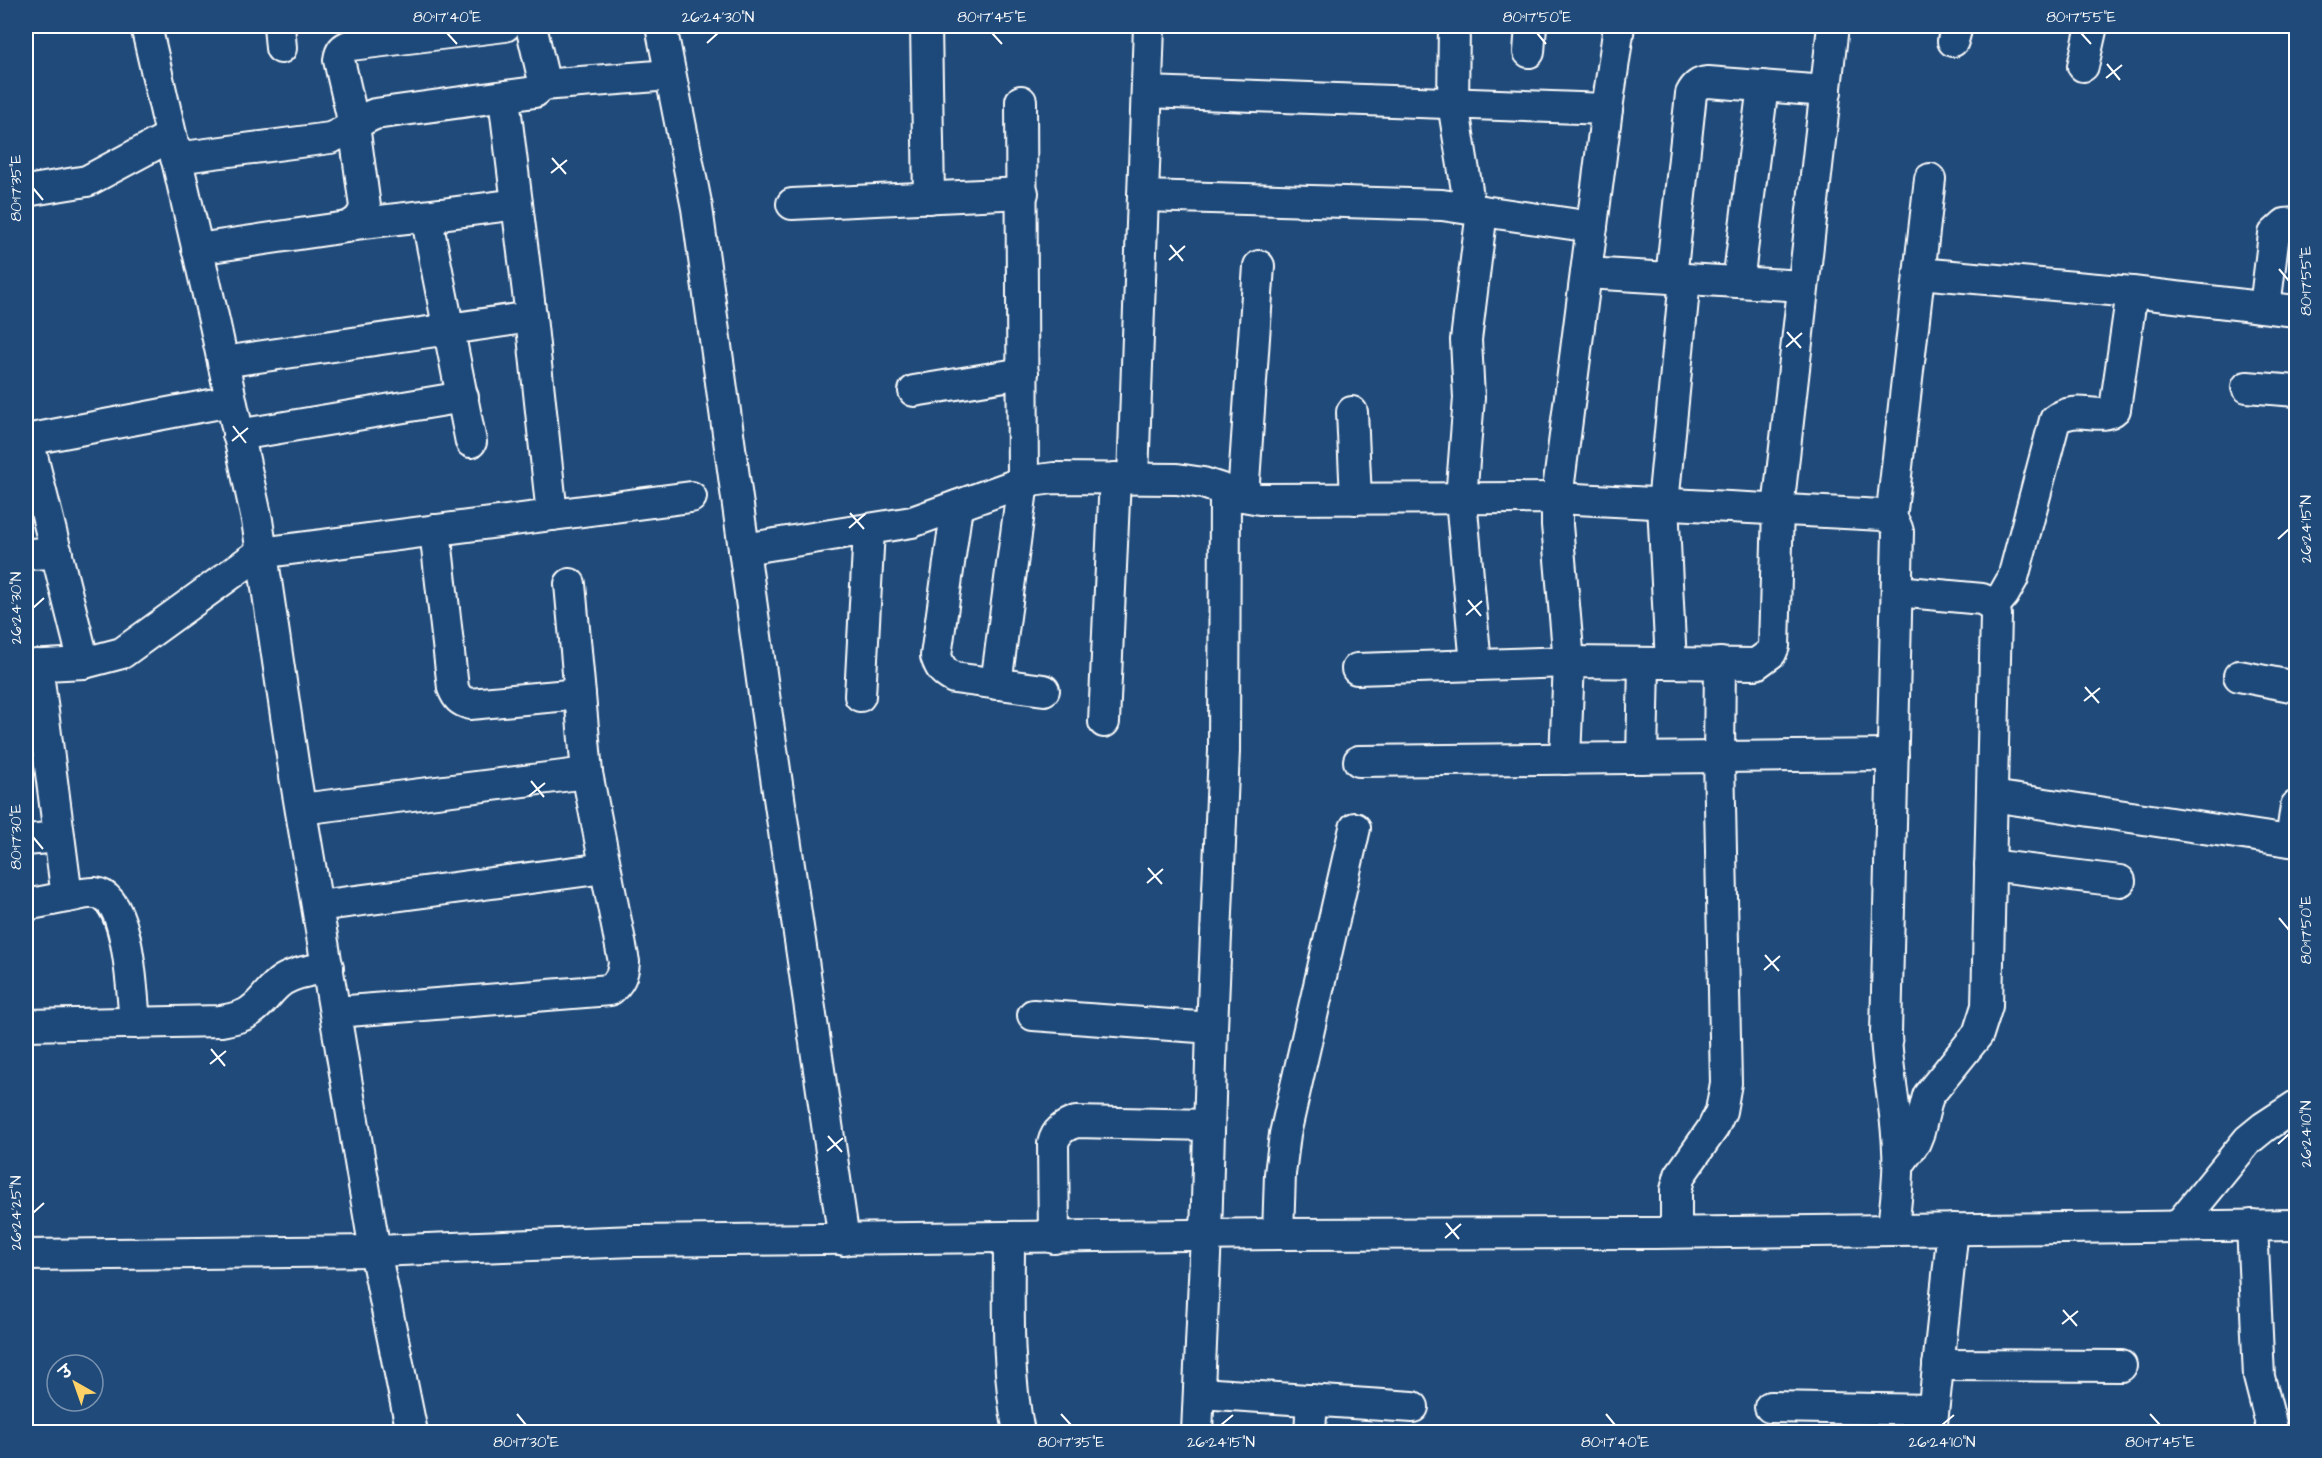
<svg xmlns="http://www.w3.org/2000/svg" width="2322" height="1458" font-family="'Architects Daughter','Playpen Sans Deva',sans-serif">
<style>
.lines{fill:none;stroke-linecap:round;stroke-linejoin:round}
.minor-casing{stroke:#fff;stroke-width:34}
.minor{stroke:#1f4a7a;stroke-width:30}
.ticks{fill:none;stroke:#fff;stroke-width:2}
.neatline{fill:none;stroke:#fff;stroke-width:2}
.ticks-label{font-size:15px;text-anchor:middle;fill:#fff}
</style>
<rect width="100%" height="100%" fill="#1f4a7a"/>
<filter id="ink" filterUnits="userSpaceOnUse"><feTurbulence type="fractalNoise" baseFrequency=".0167" numOctaves="2"/><feDisplacementMap in="SourceGraphic" scale="12" xChannelSelector="R" yChannelSelector="G"/><feConvolveMatrix kernelMatrix="1 2 1 2 8 2 1 2 1" color-interpolation-filters="sRGB"/></filter>
<g filter="url(#ink)">
<g class="lines">
<g class="minor-casing">
<g id="minor">
<polyline points="146,26 215,325 257,520 295,776 375,1251 412,1432"/>
<polyline points="279,26 281,48"/>
<polyline points="661,26 697,208 766,709 844,1240"/>
<polyline points="926,26 929,198"/>
<polyline points="1454,26 1453,103 1470,209 1482,211 1466,340 1469,398 1461,499 1476,665"/>
<polyline points="1953,41 1957,26"/>
<polyline points="1529,52 1531,26"/>
<polyline points="2083,66 2092,26"/>
<polyline points="542,85 670,75"/>
<polyline points="1147,92 1607,109 1557,498 1557,525 1569,662 1565,759"/>
<polyline points="504,98 531,317 552,515"/>
<polyline points="1607,109 1619,26"/>
<path d="M176 158 330 138C347 132 359 120 375 114L535 92 542 85 543 77 531 26"/>
<polyline points="26,191 87,181 171,136"/>
<polyline points="1143,196 1442,205 1592,227"/>
<polyline points="792,204 1023,193"/>
<polyline points="354,224 441,214"/>
<path d="M197 249 347 227C357 223 362 218 365 207L354 125 339 60C340 51 343 48 351 45L505 26"/>
<polyline points="1586,273 1803,286"/>
<polyline points="1919,273 2132,292 2296,311"/>
<path d="M1671 278 1691 94C1695 86 1699 83 1708 82L1826 91"/>
<polyline points="1738,282 1763,86"/>
<polyline points="2265,307 2274,234 2285,224 2296,223"/>
<polyline points="223,362 531,317"/>
<polyline points="2247,387 2296,391"/>
<polyline points="914,391 1023,373"/>
<polyline points="1352,412 1356,499"/>
<polyline points="238,435 463,397"/>
<polyline points="26,440 231,401"/>
<polyline points="28,440 84,663"/>
<polyline points="471,442 429,230 431,223 441,214 517,204"/>
<polyline points="1133,478 1149,26"/>
<polyline points="1243,496 1259,266"/>
<path d="M957 506 936 656C940 668 943 672 954 678L1044 690"/>
<polyline points="1891,519 1930,179"/>
<path d="M435 530 453 688C457 698 460 701 470 704L580 694"/>
<path d="M744 549 912 522 1023 482 1054 478 1177 479 1203 483 1243 496 1260 499 1557 498 1883 515C1892 519 1896 523 1898 532L1886 1033C1887 1073 1897 1111 1898 1150 1900 1177 1895 1204 1893 1230"/>
<polyline points="26,554 57,553"/>
<polyline points="1897,591 1982,599 1994,606 1996,615 1987,1006 1978,1034 1928,1096 1919,1132 1915,1142 1899,1164"/>
<path d="M1994 606 2004 594 2013 578 2055 420C2076 403 2102 422 2115 409L2132 292"/>
<polyline points="1671,663 1663,504 1685,279"/>
<path d="M37 665 67 897C75 896 86 892 95 893 130 896 132 995 135 1023"/>
<polyline points="26,666 84,663 122,653 260,553 691,497"/>
<polyline points="1357,669 1569,662 1756,664 1771,653 1774,646 1778,509 1833,26"/>
<polyline points="2239,676 2296,687"/>
<polyline points="996,684 1023,482 1021,101"/>
<polyline points="860,696 869,530"/>
<polyline points="1104,722 1115,478"/>
<polyline points="1642,758 1644,663"/>
<polyline points="1359,761 1893,755"/>
<polyline points="1992,796 2296,842"/>
<polyline points="301,809 587,773"/>
<polyline points="26,840 59,837"/>
<polyline points="2291,841 2296,806"/>
<polyline points="1990,865 2120,881"/>
<polyline points="26,905 67,897"/>
<polyline points="318,906 605,868"/>
<path d="M336 1012 610 990C620 982 623 974 624 962L587 773 570 584"/>
<polyline points="1033,1015 1212,1028 1206,1235 1197,1432"/>
<path d="M26 1025 221 1021C231 1019 244 1017 252 1010 264 1002 270 988 283 980 296 972 313 970 328 967"/>
<polyline points="1212,1028 1224,751 1225,491"/>
<polyline points="2252,1225 2259,1377 2273,1432"/>
<polyline points="2178,1226 2248,1140 2264,1127 2296,1106"/>
<polyline points="1676,1231 1676,1190 1680,1175 1713,1128 1721,1111 1726,1083 1719,758 1720,663"/>
<polyline points="1278,1234 1280,1174 1285,1134 1355,828"/>
<path d="M1009 1238C1009 1303 1006 1368 1019 1432"/>
<path d="M1054 1238 1053 1144C1056 1131 1064 1126 1076 1122L1209 1125"/>
<polyline points="26,1255 375,1251 635,1241 1278,1234 1655,1233 2296,1225"/>
<polyline points="1938,1365 2121,1366"/>
<polyline points="1200,1393 1413,1407"/>
<polyline points="1770,1407 1933,1410"/>
<polyline points="1310,1432 1312,1400"/>
<polyline points="1931,1432 1953,1229"/>
</g>
</g>
<use href="#minor" class="minor"/>
</g>
</g>
<path class="ticks" d="M447 33 457 44M992 33 1002 44M1537 33 1546 44M2081 33 2091 44M707 43 718 33M2107 64 2120 80M2106 78 2122 65M552 158 566 174M551 173 567 160M33 188 43 200M1170 245 1183 261M1169 260 1185 246M2279 269 2289 281M1787 332 1801 348M1786 347 1802 333M233 426 246 443M232 441 248 428M850 513 864 529M849 528 865 514M2278 539 2289 529M1468 600 1481 616M33 608 44 598M1466 615 1482 601M2085 687 2099 703M2084 701 2100 688M531 781 544 797M529 796 545 783M33 837 43 849M1148 868 1162 884M1147 883 1163 869M2279 918 2289 930M1765 955 1779 971M1764 970 1780 956M211 1049 225 1066M210 1064 226 1051M828 1136 842 1152M2278 1144 2289 1134M827 1151 843 1138M33 1213 44 1203M1446 1223 1459 1239M1445 1238 1461 1224M2063 1310 2077 1326M2062 1324 2078 1311M517 1414 526 1425M1061 1414 1071 1425M1606 1414 1615 1425M2150 1414 2160 1425M1221 1425 1233 1415M1942 1425 1954 1415"/>
<rect width="2322" height="1458" fill="none" stroke="#1f4a7a" stroke-width="66"/>
<g transform="translate(75 1383) rotate(320)"><circle r="28" fill="#1f4a7a" stroke="#7992af" stroke-width="1.5"/>
<path d="M0-4.5L10 22L0 15L-10 22Z" fill="#ffd166"/>
<text y="-9" font-size="16" font-weight="bold" text-anchor="middle" fill="#ffffff">उ</text>
</g>
<rect x="33" y="33" width="2256" height="1392" class="neatline"/>
<g class="ticks-label">
<text x="447" y="22">80°17'40"E</text>
<text x="718" y="22">26°24'30"N</text>
<text x="992" y="22">80°17'45"E</text>
<text x="1537" y="22">80°17'50"E</text>
<text x="2081" y="22">80°17'55"E</text>
<text transform="translate(16 188) rotate(-90)" y="5">80°17'35"E</text>
<text transform="translate(2306 281) rotate(-90)" y="5">80°17'55"E</text>
<text transform="translate(2306 529) rotate(-90)" y="5">26°24'15"N</text>
<text transform="translate(16 608) rotate(-90)" y="5">26°24'30"N</text>
<text transform="translate(16 837) rotate(-90)" y="5">80°17'30"E</text>
<text transform="translate(2306 930) rotate(-90)" y="5">80°17'50"E</text>
<text transform="translate(2306 1134) rotate(-90)" y="5">26°24'10"N</text>
<text transform="translate(16 1213) rotate(-90)" y="5">26°24'25"N</text>
<text x="526" y="1447">80°17'30"E</text>
<text x="1071" y="1447">80°17'35"E</text>
<text x="1221" y="1447">26°24'15"N</text>
<text x="1615" y="1447">80°17'40"E</text>
<text x="1942" y="1447">26°24'10"N</text>
<text x="2160" y="1447">80°17'45"E</text>
</g>
</svg>
